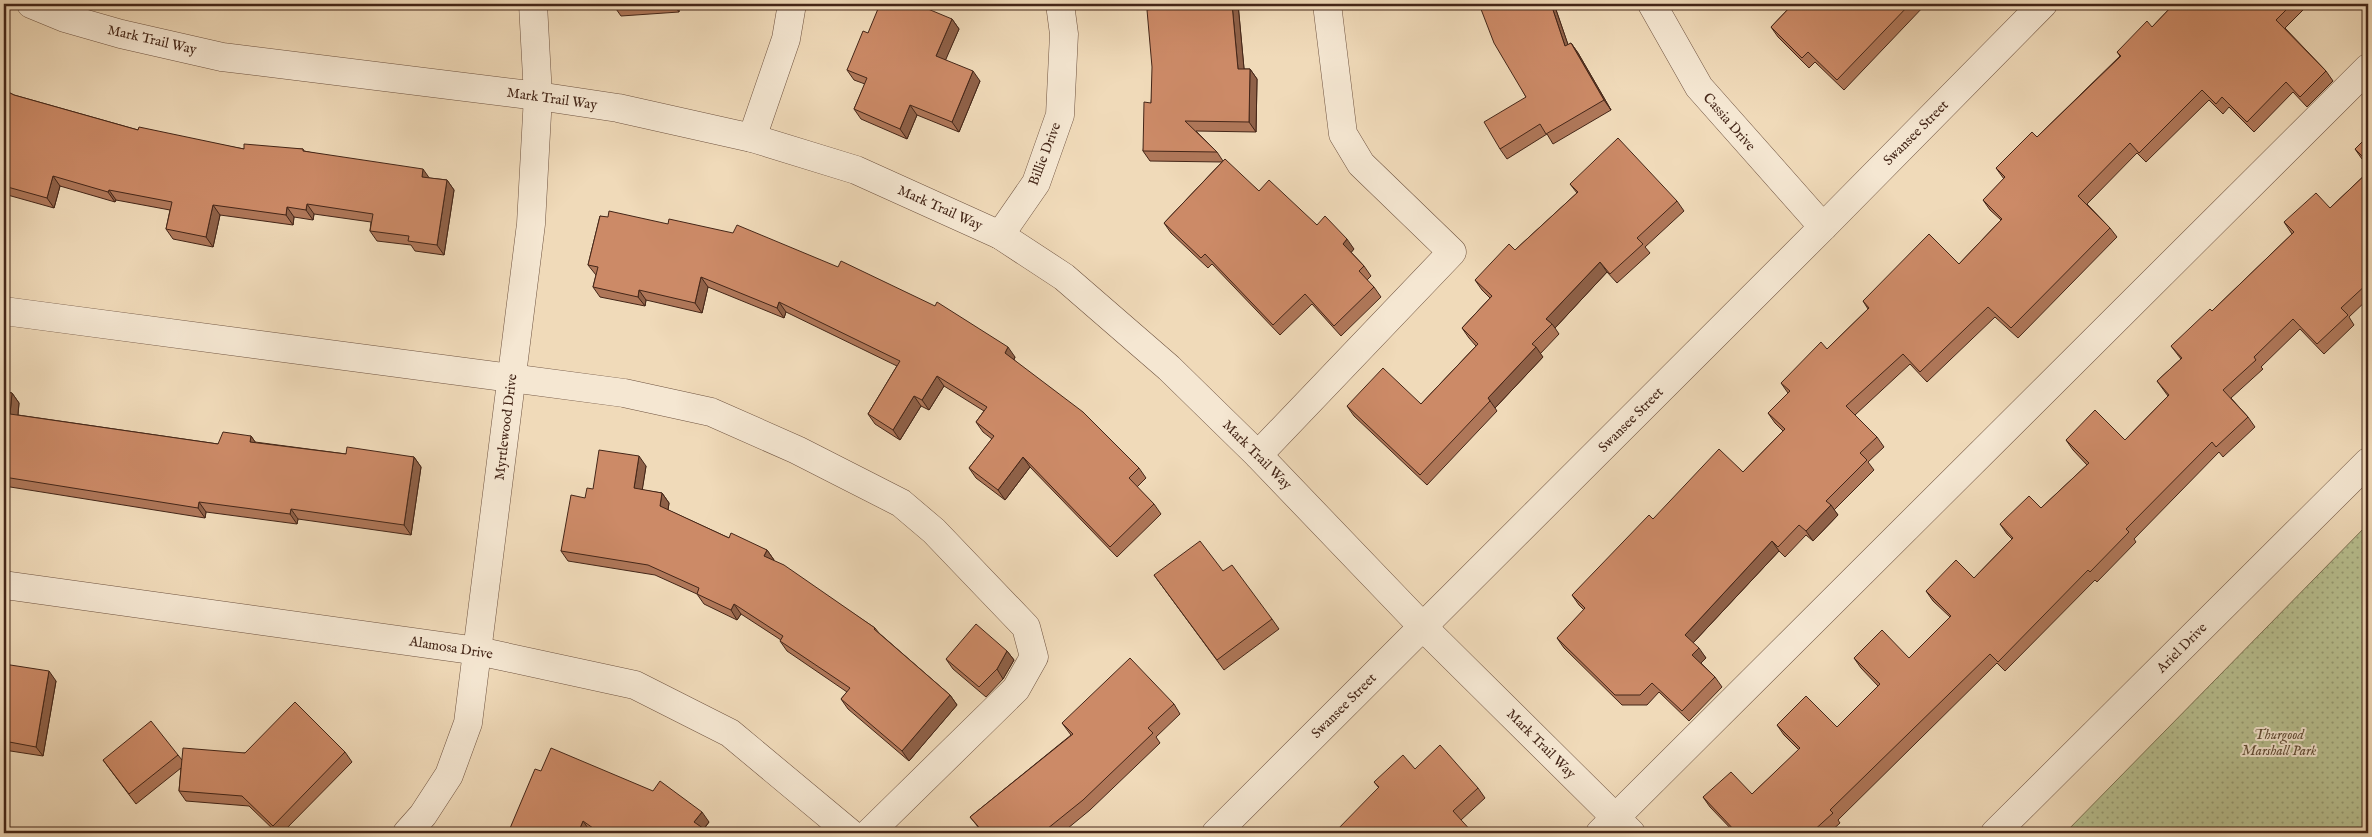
<svg xmlns="http://www.w3.org/2000/svg" width="2372" height="837" font-family="'IM FELL English',serif">
<style>
.green{fill:url(#green-dots);stroke:#7e7354}
.lines{fill:none;stroke-linecap:round;stroke-linejoin:round}
.minor-casing{stroke:#6f5340;stroke-width:29}
.minor{stroke:#f5e7d2;stroke-width:28}
.wall{fill:#af7759;stroke:#442618}
.shaded-wall{fill:#8f6148;stroke:#442618}
.building{fill:#cc8a67;stroke:#442618}
.labels{text-anchor:middle;dominant-baseline:central;stroke-width:4;stroke-linejoin:round;paint-order:stroke}
.street-label{font-size:14px;fill:#442618;stroke:#f5e7d2}
.park-label{font-size:14px;font-style:italic;fill:#614c36;stroke:#f5e7d2}
</style>
<defs>
<pattern id="green-dots" width="8" height="8" patternUnits="userSpaceOnUse" patternTransform="scale(1.25)"><rect width="8" height="8" fill="#b8c090"/><path d="M2 2h.1M6 6h.1" fill="none" stroke="#979c75" stroke-width="1.8" stroke-linecap="round"/></pattern>
</defs>
<rect width="100%" height="100%" fill="#f0dab9"/>
<filter id="stains"><feTurbulence type="fractalNoise" baseFrequency=".004" numOctaves="4"/><feColorMatrix values="0 0 0 0 .2 0 0 0 0 .09 0 0 0 0 .02 0 0 0 .5 -.17"/></filter>
<radialGradient id="worn" r=".72"><stop offset=".6" stop-color="#630" stop-opacity="0"/><stop offset="1" stop-color="#630" stop-opacity=".3"/></radialGradient>
<polygon class="green" points="2368,524 2368,833 2065,833"/>
<g class="lines">
<g class="minor-casing">
<g id="minor">
<polyline points="31,4 65,18 121,34 222,57 538,96 618,108 752,138 856,170 1000,235 1064,277 1169,368 1258,455 1423,627 1631,833"/>
<polyline points="1652,4 1699,87 1823,227"/>
<polyline points="752,138 786,39 792,4"/>
<polyline points="1000,235 1036,183 1060,115 1064,34 1060,4"/>
<polyline points="4,311 624,393 711,412 797,450 901,503 934,531 1026,627 1034,657 1016,689 869,833"/>
<polyline points="1258,455 1452,252 1361,164 1343,134 1327,4"/>
<polyline points="4,585 478,651 635,685 730,733 850,833"/>
<polyline points="407,833 423,815 449,775 468,723 531,224 538,96 533,4"/>
<polyline points="1216,833 1823,227 2043,4"/>
<polyline points="1600,833 2368,68"/>
<polyline points="1995,833 2368,462"/>
</g>
</g>
<use href="#minor" class="minor"/>
</g>
<g class="wall">
<polygon points="614,4 679,4 679,12 621,16 614,6"/>
<polygon points="1162,4 1238,4 1244,69 1250,69 1257,79 1256,132 1196,131 1217,152 1223,161 1259,191 1317,225 1354,249 1351,252 1364,266 1371,276 1367,280 1374,287 1381,297 1341,336 1312,304 1280,335 1212,264 1208,268 1171,233 1164,223 1222,162 1150,161 1143,151 1151,103 1162,8"/>
<polygon points="1479,4 1554,4 1568,45 1571,43 1578,53 1611,110 1553,144 1547,134 1507,159 1500,149 1526,97"/>
<polygon points="1793,4 1926,4 1844,90 1815,62 1809,68 1778,37 1771,27"/>
<polygon points="2174,4 2309,4 2285,28 2326,71 2333,81 2307,107 2293,92 2254,132 2229,107 2223,114 2209,100 2146,162 2137,153 2087,204 2110,228 2117,237 2018,338 1995,317 1927,382 1910,364 1855,415 1877,437 1884,447 1868,462 1874,470 1834,510 1838,515 1813,541 1806,535 1785,557 1779,551 1693,643 1706,658 1701,663 1715,677 1722,687 1689,721 1659,692 1647,705 1622,705 1564,648 1557,638 1584,610 1579,605 1572,595 1653,519 1743,472 1783,431 1775,423 1768,413 1788,393 1781,383 1827,349 1868,309 1863,301 1959,264 2001,220 1990,210 1983,200 2004,179 1996,168 2037,137 2120,56 2117,52 2152,27"/>
<polygon points="952,19 959,29 945,60 980,81 959,132 917,115 907,139 861,119 854,109 865,84 854,80 847,70 868,33"/>
<polygon points="4,90 14,95 138,130 244,149 303,149 304,151 429,178 447,180 454,190 444,255 415,251 411,245 377,241 370,231 371,222 314,214 313,220 294,217 293,225 220,215 213,247 173,239 166,229 170,210 116,200 115,202 60,186 54,208 4,194"/>
<polygon points="2368,136 2368,165 2362,159 2355,149"/>
<polygon points="2368,172 2368,299 2349,317 2354,325 2324,354 2300,329 2261,367 2263,369 2231,398 2248,417 2255,427 2223,457 2219,452 2134,539 2136,542 2097,582 2095,580 2005,671 1997,663 1838,820 1840,823 1829,833 1735,833 1710,807 1703,797 1752,794 1799,750 1784,735 1777,725 1837,727 1878,686 1861,668 1854,658 1909,658 1950,617 1933,601 1926,591 1974,578 2012,539 2007,534 2000,524 2041,508 2087,465 2073,450 2066,440 2125,440 2168,396 2157,381 2181,359 2171,346 2212,311 2292,234 2284,222 2330,208"/>
<polygon points="1570,184 1677,201 1684,211 1645,247 1650,253 1617,283 1607,272 1555,328 1559,334 1540,354 1543,357 1495,408 1497,411 1427,485 1354,416 1347,406 1421,404 1476,346 1469,338 1462,328 1490,298 1482,290 1475,280 1515,250 1577,193"/>
<polygon points="600,216 1015,357 1014,360 1139,468 1146,478 1137,487 1154,504 1161,514 1117,557 1030,467 1005,500 976,478 969,468 992,439 983,432 976,422 984,411 944,386 929,410 921,406 900,440 875,424 868,414 897,366 786,312 784,318 708,287 702,313 646,300 645,306 600,297 593,287 596,275 588,265"/>
<polygon points="4,385 6,389 6,392 12,393 19,403 18,415 218,444 251,436 255,442 346,454 414,457 421,467 411,535 298,519 297,524 206,512 205,518 4,486"/>
<polygon points="646,466 642,490 662,493 669,503 668,510 729,538 767,550 774,560 773,560 875,628 879,633 950,695 957,705 909,761 848,709 841,699 847,692 787,651 780,641 781,640 741,614 737,620 704,604 697,594 655,575 568,561 561,551 585,498 593,489"/>
<polygon points="1223,571 1272,619 1279,629 1224,670 1154,575"/>
<polygon points="1007,651 1014,660 1003,679 986,697 953,669 946,659"/>
<polygon points="4,664 56,681 43,756 4,750"/>
<polygon points="1174,704 1180,714 1156,737 1160,743 1090,810 1062,833 983,833 970,817 1071,735 1062,723"/>
<polygon points="345,752 352,762 282,833 277,833 249,806 186,801 179,791 181,768 136,804 103,760 178,755 182,760 245,753"/>
<polygon points="1415,769 1478,788 1485,798 1461,820 1379,788 1374,782"/>
<polygon points="541,771 709,822 704,829 710,833 593,833 590,831 589,833 508,833"/>
</g>
<g class="shaded-wall">
<polygon points="673,4 679,4 679,12"/>
<polygon points="1232,4 1238,4 1245,79 1238,69"/>
<polygon points="1551,4 1554,4 1572,56 1565,46"/>
<polygon points="952,19 959,29 943,66 936,56"/>
<polygon points="1571,43 1578,53 1611,110 1604,100"/>
<polygon points="1250,69 1257,79 1256,132 1249,122"/>
<polygon points="973,71 980,81 959,132 952,122"/>
<polygon points="910,105 917,115 907,139 900,129"/>
<polygon points="423,169 430,179 422,177"/>
<polygon points="53,176 60,186 54,208 47,198"/>
<polygon points="447,180 454,190 444,255 437,245"/>
<polygon points="109,190 116,200 115,202 108,192"/>
<polygon points="307,204 314,214 313,220 306,210"/>
<polygon points="213,205 220,215 213,247 206,237"/>
<polygon points="287,207 294,217 293,225 286,215"/>
<polygon points="1347,239 1354,249 1350,254 1343,244"/>
<polygon points="1600,262 1607,272 1555,328 1552,324 1546,319"/>
<polygon points="701,277 708,287 702,313 695,303"/>
<polygon points="639,290 646,300 645,306 638,297"/>
<polygon points="779,302 786,312 784,318 777,308"/>
<polygon points="1008,347 1015,357 1012,363 1005,353"/>
<polygon points="1536,347 1543,357 1495,408 1488,398"/>
<polygon points="937,376 944,386 929,410 922,400"/>
<polygon points="4,385 6,389 5,401 4,400"/>
<polygon points="12,393 19,403 17,424 10,414"/>
<polygon points="914,396 921,406 900,440 893,430"/>
<polygon points="251,436 258,446 250,442"/>
<polygon points="639,456 646,466 641,498 634,488"/>
<polygon points="414,457 421,467 411,535 404,525"/>
<polygon points="1023,457 1030,467 1005,500 998,490"/>
<polygon points="662,493 669,503 667,516 660,506"/>
<polygon points="199,502 206,512 205,518 198,508"/>
<polygon points="1831,505 1838,515 1813,541 1806,531"/>
<polygon points="291,509 298,519 297,524 290,514"/>
<polygon points="1772,541 1779,551 1692,644 1685,635"/>
<polygon points="767,550 774,560 771,566 764,556"/>
<polygon points="734,604 741,614 737,620 731,610"/>
<polygon points="1699,648 1706,658 1699,665 1692,655"/>
<polygon points="1007,651 1014,660 1003,679 997,669"/>
<polygon points="49,671 56,681 43,756 36,747"/>
<polygon points="950,695 957,705 909,761 902,751"/>
<polygon points="702,812 709,822 701,832 694,822"/>
<polygon points="583,821 590,831 589,833 578,833"/>
</g>
<g class="building">
<polygon points="614,4 652,4 614,6"/>
<polygon points="880,4 916,4 952,19 936,56 973,71 952,122 910,105 900,129 854,109 867,78 847,70 863,31 868,33"/>
<polygon points="1162,4 1232,4 1238,69 1250,69 1249,122 1185,121 1217,152 1143,151 1144,102 1151,103 1152,67 1147,10 1162,8"/>
<polygon points="1479,4 1551,4 1565,46 1571,43 1604,100 1546,134 1540,124 1500,149 1484,122 1526,97 1494,43"/>
<polygon points="1793,4 1910,4 1837,80 1808,52 1802,58 1771,27"/>
<polygon points="2174,4 2292,4 2276,20 2326,71 2300,97 2286,82 2247,122 2222,97 2216,104 2202,90 2139,153 2130,143 2078,196 2110,228 2011,328 1988,307 1920,372 1903,354 1846,406 1877,437 1860,453 1867,460 1826,501 1831,505 1806,531 1799,525 1778,547 1772,541 1685,635 1699,648 1692,655 1715,677 1682,711 1652,683 1640,695 1615,695 1557,638 1585,608 1572,595 1649,515 1653,519 1719,449 1743,472 1785,429 1768,413 1790,391 1781,383 1821,342 1827,349 1869,308 1863,301 1929,234 1959,264 2002,219 1983,200 2005,177 1996,168 2032,132 2037,137 2121,56 2117,52 2147,21 2152,27"/>
<polygon points="4,90 14,95 138,130 139,127 244,149 244,144 303,149 303,151 423,169 422,177 447,180 437,245 408,241 409,236 370,231 373,214 307,204 306,210 287,207 286,215 213,205 206,237 166,229 172,202 109,190 108,192 53,176 47,198 4,186"/>
<polygon points="2368,136 2368,162 2355,149"/>
<polygon points="1618,138 1677,201 1637,238 1643,244 1610,274 1600,262 1546,319 1552,324 1532,344 1536,347 1488,398 1490,401 1420,475 1347,406 1383,368 1421,404 1478,344 1462,328 1492,296 1475,280 1509,244 1515,250 1578,192 1570,184"/>
<polygon points="1225,159 1259,191 1269,180 1317,225 1325,216 1347,239 1343,244 1364,266 1359,271 1374,287 1334,326 1305,294 1273,325 1205,254 1201,258 1164,223"/>
<polygon points="2368,172 2368,283 2341,308 2348,315 2317,344 2293,319 2254,357 2256,360 2223,390 2248,417 2216,447 2212,442 2126,529 2129,532 2090,572 2088,570 1998,662 1990,654 1830,810 1833,813 1811,833 1737,833 1703,797 1731,772 1752,794 1800,748 1777,725 1806,696 1837,727 1880,684 1854,658 1882,630 1909,658 1951,616 1926,591 1956,560 1974,578 2013,538 2000,524 2029,496 2041,508 2089,463 2066,440 2095,410 2125,440 2169,395 2157,381 2182,358 2171,346 2210,309 2212,311 2294,232 2284,222 2316,193 2330,208"/>
<polygon points="609,211 668,224 669,219 733,233 737,225 838,267 841,261 935,306 937,302 1008,347 1005,353 1083,412 1139,468 1129,478 1154,504 1110,547 1023,457 998,490 969,468 994,436 976,422 987,407 937,376 922,400 914,396 893,430 868,414 900,361 779,302 777,308 701,277 695,303 639,290 638,297 593,287 598,267 588,265 600,216 608,217"/>
<polygon points="4,392 12,393 10,414 218,444 223,432 251,436 250,442 346,454 347,447 414,457 404,525 291,509 290,514 199,502 198,508 4,477"/>
<polygon points="599,450 639,456 634,488 662,493 660,506 729,538 731,533 767,550 764,556 784,565 875,628 874,629 950,695 902,751 841,699 850,688 780,641 783,636 734,604 731,610 697,594 699,588 648,565 561,551 571,495 585,498 587,488 593,489"/>
<polygon points="1200,541 1223,571 1232,565 1272,619 1217,660 1154,575"/>
<polygon points="976,624 1007,651 997,669 979,687 946,659"/>
<polygon points="1130,658 1174,704 1148,728 1153,733 1083,800 1042,833 984,833 970,817 1073,734 1062,723"/>
<polygon points="4,664 49,671 36,747 4,741"/>
<polygon points="295,702 345,752 273,826 242,796 179,791 183,748 245,753"/>
<polygon points="151,721 178,755 129,794 103,760"/>
<polygon points="1440,745 1478,788 1453,811 1473,833 1334,833 1379,787 1374,782 1403,755 1415,769"/>
<polygon points="551,748 653,791 660,781 702,812 694,822 710,833 600,833 583,821 578,833 508,833 535,769 541,771"/>
</g>
<g class="labels">
<g class="street-label">
<text transform="translate(152 40) rotate(13)">Mark Trail Way</text>
<text transform="translate(552 99) rotate(8)">Mark Trail Way</text>
<text transform="translate(1729 122) rotate(49)">Cassia Drive</text>
<text transform="translate(1916 133) rotate(-45)">Swansee Street</text>
<text transform="translate(1045 154) rotate(-69)">Billie Drive</text>
<text transform="translate(940 208) rotate(24)">Mark Trail Way</text>
<text transform="translate(1631 420) rotate(-45)">Swansee Street</text>
<text transform="translate(506 427) rotate(-83)">Myrtlewood Drive</text>
<text transform="translate(1257 455) rotate(45)">Mark Trail Way</text>
<text transform="translate(451 648) rotate(9)">Alamosa Drive</text>
<text transform="translate(2182 648) rotate(-45)">Ariel Drive</text>
<text transform="translate(1344 706) rotate(-45)">Swansee Street</text>
<text transform="translate(1541 744) rotate(45)">Mark Trail Way</text>
</g>
<g class="park-label">
<text x="2279" y="735">Thurgood<tspan x="2279" dy="16">Marshall Park</tspan></text>
</g>
</g>
<rect width="2372" height="837" fill="none" stroke="#f0dab9" stroke-width="20"/>
<rect x="5" y="5" width="2362" height="827" fill="none" stroke="#442618" stroke-width="2.5"/>
<rect x="10" y="10" width="2352" height="817" fill="none" stroke="#442618"/>
<rect width="100%" height="100%" filter="url(#stains)"/>
<rect width="100%" height="100%" fill="url(#worn)"/>
</svg>
